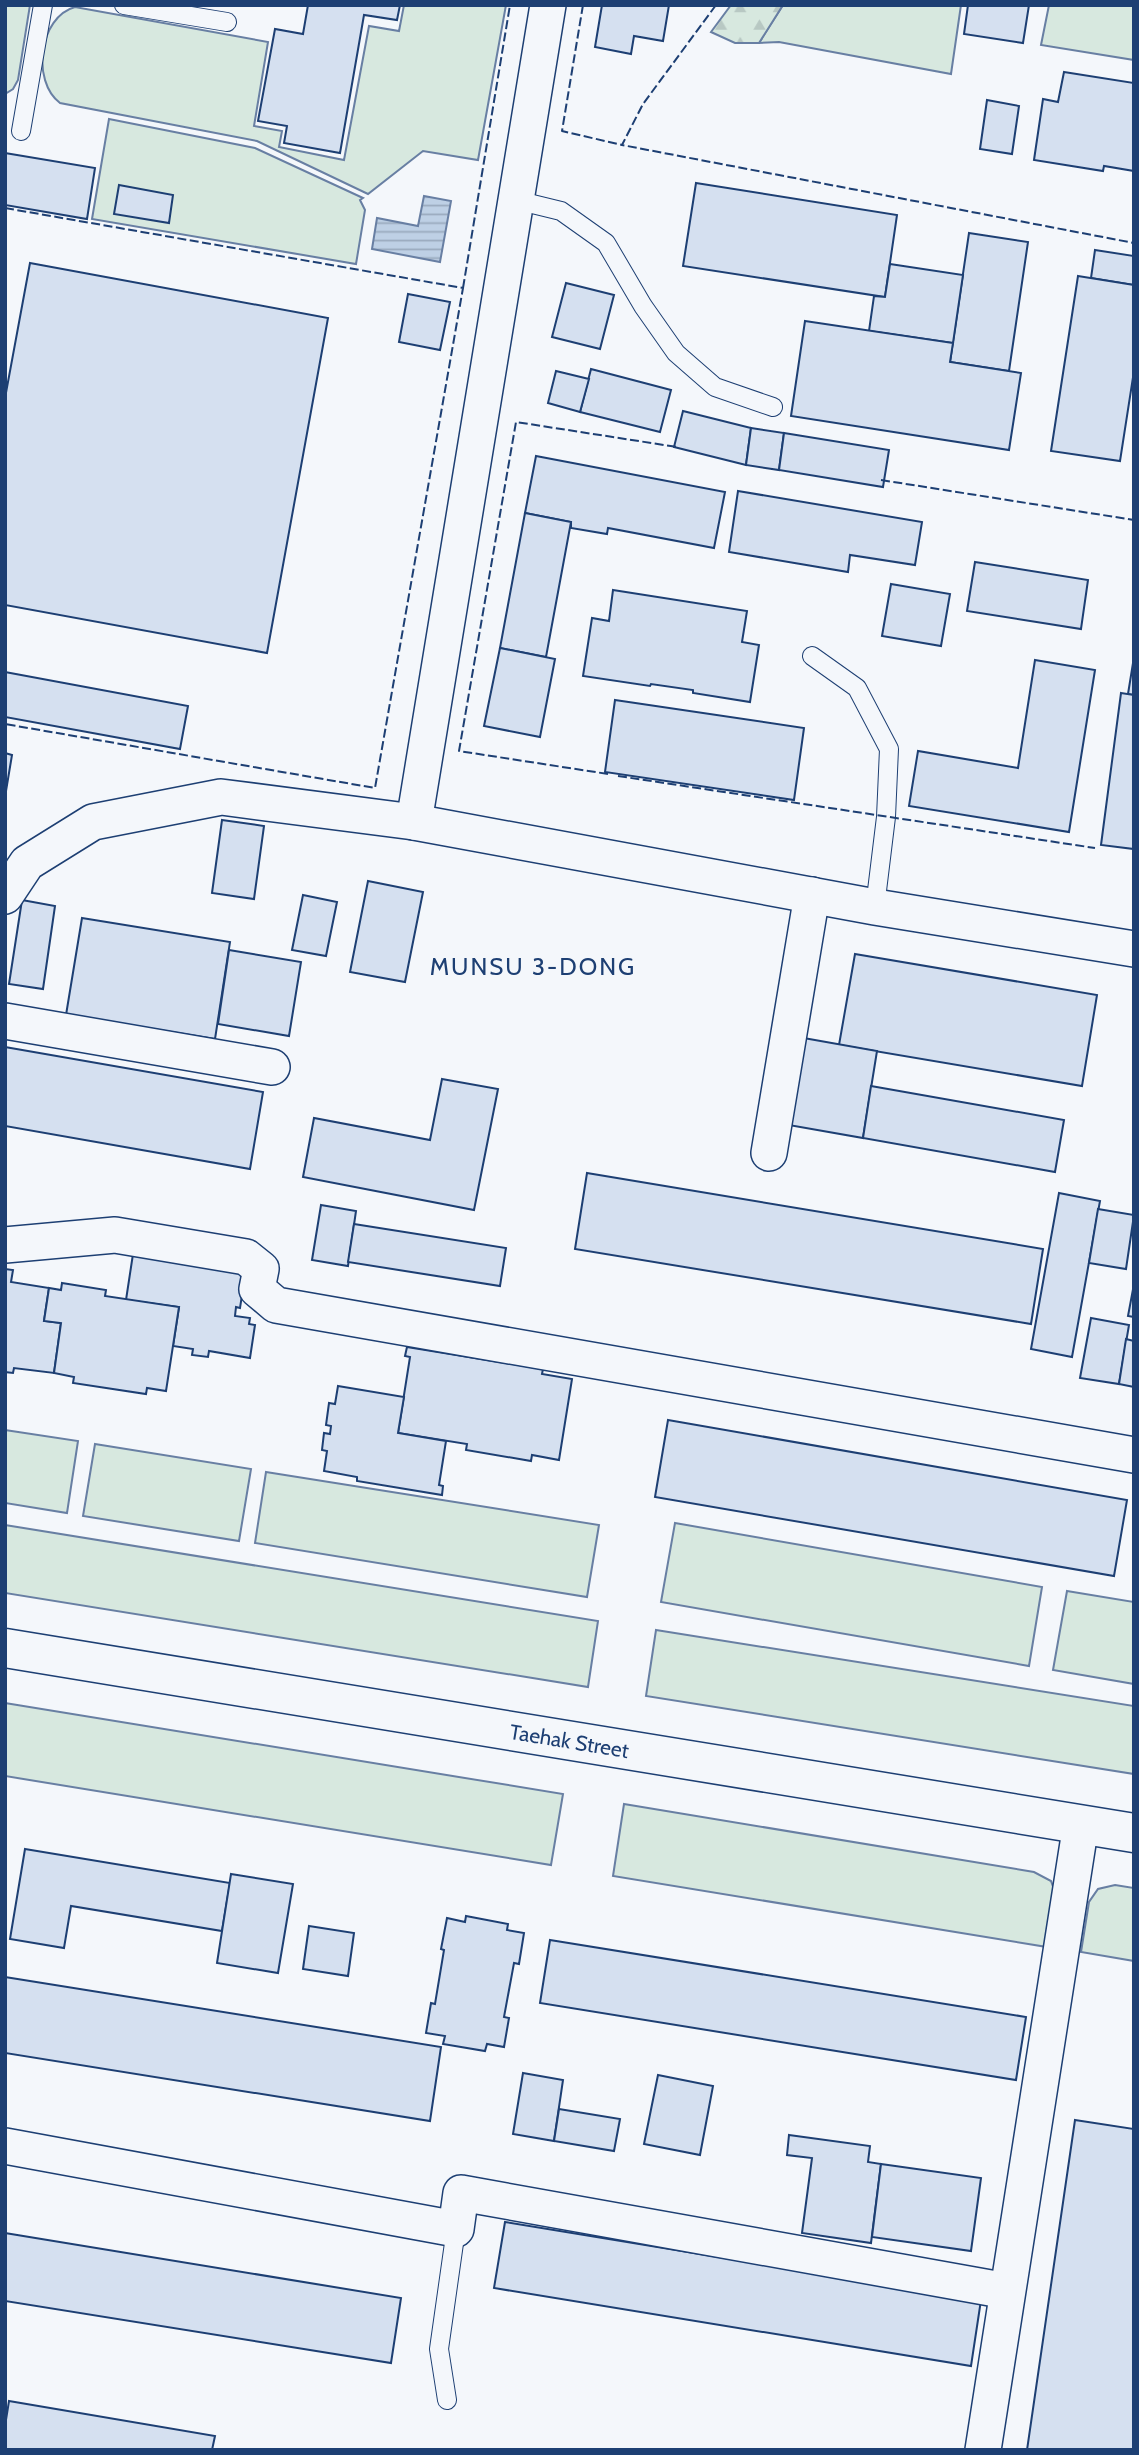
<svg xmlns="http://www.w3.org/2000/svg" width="1139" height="2455" font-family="Cabin,sans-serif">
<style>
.grass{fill:#d7e8df;stroke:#687fa3;stroke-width:2}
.forest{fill:url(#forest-firs);stroke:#687fa3;stroke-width:2}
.water{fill:url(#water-rules);stroke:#687fa3;stroke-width:2}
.building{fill:#d5e0f0;stroke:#1d3f73;stroke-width:2}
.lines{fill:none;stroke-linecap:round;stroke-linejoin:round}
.service-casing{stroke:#1d3f73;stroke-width:20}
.minor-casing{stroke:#1d3f73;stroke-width:38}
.primary-casing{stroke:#1d3f73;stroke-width:41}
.service{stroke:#f4f7fb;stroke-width:18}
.minor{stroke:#f4f7fb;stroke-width:35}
.primary{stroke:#f4f7fb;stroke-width:38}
.fence{stroke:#1d3f73;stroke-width:2;stroke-dasharray:9 3.5;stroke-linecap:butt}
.labels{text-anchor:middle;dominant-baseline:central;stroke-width:5;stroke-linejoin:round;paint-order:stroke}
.street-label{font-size:21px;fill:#1d3f73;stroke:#f4f7fb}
.quarter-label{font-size:24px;letter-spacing:2px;fill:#1d3f73;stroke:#f4f7fb}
</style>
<defs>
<pattern id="forest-firs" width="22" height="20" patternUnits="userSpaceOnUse" patternTransform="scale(1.75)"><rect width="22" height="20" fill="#d7e8df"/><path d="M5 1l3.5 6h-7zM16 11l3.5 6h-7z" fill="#b8c8c3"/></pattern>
<pattern id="water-rules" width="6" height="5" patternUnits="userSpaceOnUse" patternTransform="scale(1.75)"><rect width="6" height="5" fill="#bed0e5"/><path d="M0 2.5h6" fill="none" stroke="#9aaabe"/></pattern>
</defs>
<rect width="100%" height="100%" fill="#f4f7fb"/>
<g class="grass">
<polygon points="6,5 30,5 18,80 13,89 5,94"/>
<path d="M404 5H506L478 160 423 151 368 194 257 141 60 103C31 81 39 17 75 7L268 42 254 126 282 131 279 147 344 160 369 26 399 31Z"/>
<polygon points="783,5 961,5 951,74 779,42 759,43"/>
<polygon points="1049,5 1134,5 1134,60 1041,45"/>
<polygon points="109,119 255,148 363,198 360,200 365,210 356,264 92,219"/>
<polygon points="5,1430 78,1441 67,1513 5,1503"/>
<polygon points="95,1444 251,1469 239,1541 83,1516"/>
<polygon points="266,1472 599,1525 587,1597 255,1543"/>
<polygon points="675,1523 1042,1587 1029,1666 661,1602"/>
<polygon points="5,1525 598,1621 588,1687 5,1593"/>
<polygon points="1067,1591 1134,1602 1134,1684 1053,1670"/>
<polygon points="656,1630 1134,1706 1134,1774 646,1696"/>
<polygon points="5,1703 563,1794 551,1865 5,1776"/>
<polygon points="624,1804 1034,1872 1051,1881 1056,1895 1047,1947 613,1876"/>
<polygon points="1115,1885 1134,1888 1134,1961 1081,1952 1089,1902 1098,1889"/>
</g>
<polygon class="forest" points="731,5 783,5 759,43 735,43 711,32"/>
<polygon class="water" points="424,196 451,201 440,262 372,249 377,218 418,226"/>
<g class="building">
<polygon points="308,5 400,5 397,20 364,15 340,153 284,143 287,126 258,121 275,29 303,34"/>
<polygon points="602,5 669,5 663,41 634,36 631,54 595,47"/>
<polygon points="968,5 1029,5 1023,43 964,34"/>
<polygon points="1064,72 1134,83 1134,171 1104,166 1103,171 1034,160 1043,99 1058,102"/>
<polygon points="987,100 1019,106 1012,154 980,149"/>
<polygon points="5,153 95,168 87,219 5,205"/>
<polygon points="696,183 897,215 885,297 683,266"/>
<polygon points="119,185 173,195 169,223 114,214"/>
<polygon points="969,233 1028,242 1009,371 950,362"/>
<polygon points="1095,250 1134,256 1134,285 1091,278"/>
<polygon points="30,263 328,318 267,653 5,605 5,398"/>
<polygon points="890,264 963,275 953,343 869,331 874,296 885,297"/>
<polygon points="1078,276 1134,285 1134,371 1120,461 1051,451"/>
<polygon points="566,283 614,295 600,349 552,337"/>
<polygon points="408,294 450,302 440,350 399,342"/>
<polygon points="805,321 953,343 950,362 1021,373 1009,450 791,416"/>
<polygon points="591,369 671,390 660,432 580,412"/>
<polygon points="556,371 589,379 580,412 548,403"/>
<polygon points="683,411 751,428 746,465 674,447"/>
<polygon points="751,428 784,433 779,470 746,465"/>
<polygon points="784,433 889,450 883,487 779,470"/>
<polygon points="536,456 725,492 714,548 608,528 607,534 571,528 571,522 525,513"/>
<polygon points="738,491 922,522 915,565 850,555 848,572 729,552"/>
<polygon points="525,513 571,522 546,657 500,648"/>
<polygon points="975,562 1088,580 1081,629 967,611"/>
<polygon points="891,584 950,594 941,646 882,636"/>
<polygon points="613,590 747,611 742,642 759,645 750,702 693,693 693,690 651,684 650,686 583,676 592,618 609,621"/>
<polygon points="500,648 555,659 540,737 484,726"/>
<polygon points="1134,657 1134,695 1128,694"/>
<polygon points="1035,660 1095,670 1069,832 909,806 918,751 1018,768"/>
<polygon points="5,672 188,706 180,749 5,717"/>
<polygon points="1121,693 1134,695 1134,849 1101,845"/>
<polygon points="615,700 804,728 794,800 605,772"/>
<polygon points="5,753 12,755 6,791 5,791"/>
<polygon points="222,820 264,826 254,899 212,893"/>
<polygon points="368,881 423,892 405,982 350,972"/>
<polygon points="303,895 337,902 326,956 292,950"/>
<polygon points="22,900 55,906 43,989 9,984"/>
<polygon points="82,918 230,942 215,1039 66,1015"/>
<polygon points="229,950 301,962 289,1036 218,1024"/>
<polygon points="855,954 1097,995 1082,1086 839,1045"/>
<polygon points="798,1037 877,1051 863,1138 783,1124"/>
<polygon points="5,1047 263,1092 250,1169 5,1126"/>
<polygon points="442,1079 498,1089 474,1210 303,1177 314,1118 430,1140"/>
<polygon points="871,1086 1064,1120 1055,1172 863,1138"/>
<polygon points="587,1173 1043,1249 1031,1324 575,1249"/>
<polygon points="1059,1193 1100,1201 1072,1357 1031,1349"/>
<polygon points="321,1205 356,1211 348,1266 312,1260"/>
<polygon points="1098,1209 1134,1215 1126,1269 1089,1263"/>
<polygon points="354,1224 506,1248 500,1286 348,1262"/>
<polygon points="133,1254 242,1271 241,1276 245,1276 240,1308 236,1307 235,1316 250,1318 249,1324 255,1325 250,1358 209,1351 208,1357 192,1355 193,1349 173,1346 179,1307 126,1300"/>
<polygon points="5,1269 13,1270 11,1282 49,1288 44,1321 61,1323 54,1373 14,1368 13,1373 5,1372"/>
<polygon points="62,1283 106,1290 105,1296 179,1307 166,1391 147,1388 146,1394 73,1383 74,1377 54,1373 61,1323 44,1321 49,1288 61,1290"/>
<polygon points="1134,1284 1134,1317 1128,1316"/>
<polygon points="1091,1318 1129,1325 1119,1384 1080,1378"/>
<polygon points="1126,1339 1134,1341 1134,1387 1119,1384"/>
<polygon points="407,1347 543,1369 542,1374 572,1379 559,1460 532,1455 531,1461 466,1450 467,1444 398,1433 410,1357 405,1356"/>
<polygon points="338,1386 404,1397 398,1433 446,1441 439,1485 443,1486 442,1495 357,1481 357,1477 324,1471 327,1451 322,1450 324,1433 330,1434 331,1426 326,1425 329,1403 335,1404"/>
<polygon points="668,1420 1127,1500 1114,1576 655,1497"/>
<polygon points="25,1849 230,1883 222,1931 71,1906 64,1948 10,1939"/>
<polygon points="231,1874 293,1884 278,1973 217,1963"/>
<polygon points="466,1916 508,1924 507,1930 524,1933 519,1964 514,1963 504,2017 509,2018 504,2047 487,2044 485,2051 443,2044 445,2036 426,2033 431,2003 435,2004 444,1950 441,1949 447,1918 465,1922"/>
<polygon points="309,1926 354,1933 348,1976 303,1969"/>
<polygon points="550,1940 1026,2017 1016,2080 540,2003"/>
<polygon points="5,1977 441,2047 430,2121 5,2053"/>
<polygon points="523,2073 563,2080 554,2141 513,2134"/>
<polygon points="658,2075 713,2086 700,2155 644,2144"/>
<polygon points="559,2109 620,2119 614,2151 554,2141"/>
<polygon points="1075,2120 1134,2129 1134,2450 1027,2450"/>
<polygon points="789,2135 870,2146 868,2162 881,2164 871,2243 802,2233 812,2158 787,2155"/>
<polygon points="881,2164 981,2178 971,2251 872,2237"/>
<polygon points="505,2222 981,2300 971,2366 494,2288"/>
<polygon points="5,2233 401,2298 391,2363 5,2301"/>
<polygon points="9,2401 215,2436 212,2450 5,2450 5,2426"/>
</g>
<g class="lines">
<g class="service-casing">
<g id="service">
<polyline points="124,5 227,22"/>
<polyline points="21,131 43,5"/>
<polyline points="516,200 561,211 606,243 643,306 676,353 715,387 773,407"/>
<polyline points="812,656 857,688 889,749 886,817 875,907"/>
<polyline points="447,2400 439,2349 456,2229"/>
</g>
</g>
<g class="minor-casing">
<g id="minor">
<polyline points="414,822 548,5"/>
<polyline points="5,896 27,863 93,822 221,797 414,822 875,907 1134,949"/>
<polyline points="5,1021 272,1067"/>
<polyline points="769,1153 812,895"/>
<polyline points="5,1245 115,1235 246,1257 261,1269 257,1289 276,1305 1134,1455"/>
<polyline points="5,2146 456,2229 461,2193 1007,2291"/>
<polyline points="983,2450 1081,1824"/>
</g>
</g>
<g class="primary-casing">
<g id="primary">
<path id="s1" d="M5 1648 1134 1833"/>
</g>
</g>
<use href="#service" class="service"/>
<use href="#minor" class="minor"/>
<use href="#primary" class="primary"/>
<g class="fence">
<polyline points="583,5 562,131 622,145"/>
<polyline points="716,5 643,104 622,145 1134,243"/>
<polyline points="5,208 463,288 375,788 5,724"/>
<polyline points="463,288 510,5"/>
<polyline points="881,480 1134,520"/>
<polyline points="608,774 459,751 516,422 677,447"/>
<polyline points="618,776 1095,848"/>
</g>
</g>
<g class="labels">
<g class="street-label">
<text stroke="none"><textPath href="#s1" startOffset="572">Taehak Street</textPath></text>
</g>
<g class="quarter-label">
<text x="533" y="966">MUNSU 3-DONG</text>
</g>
</g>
<rect width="1139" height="2455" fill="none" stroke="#1d3f73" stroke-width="14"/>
</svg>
